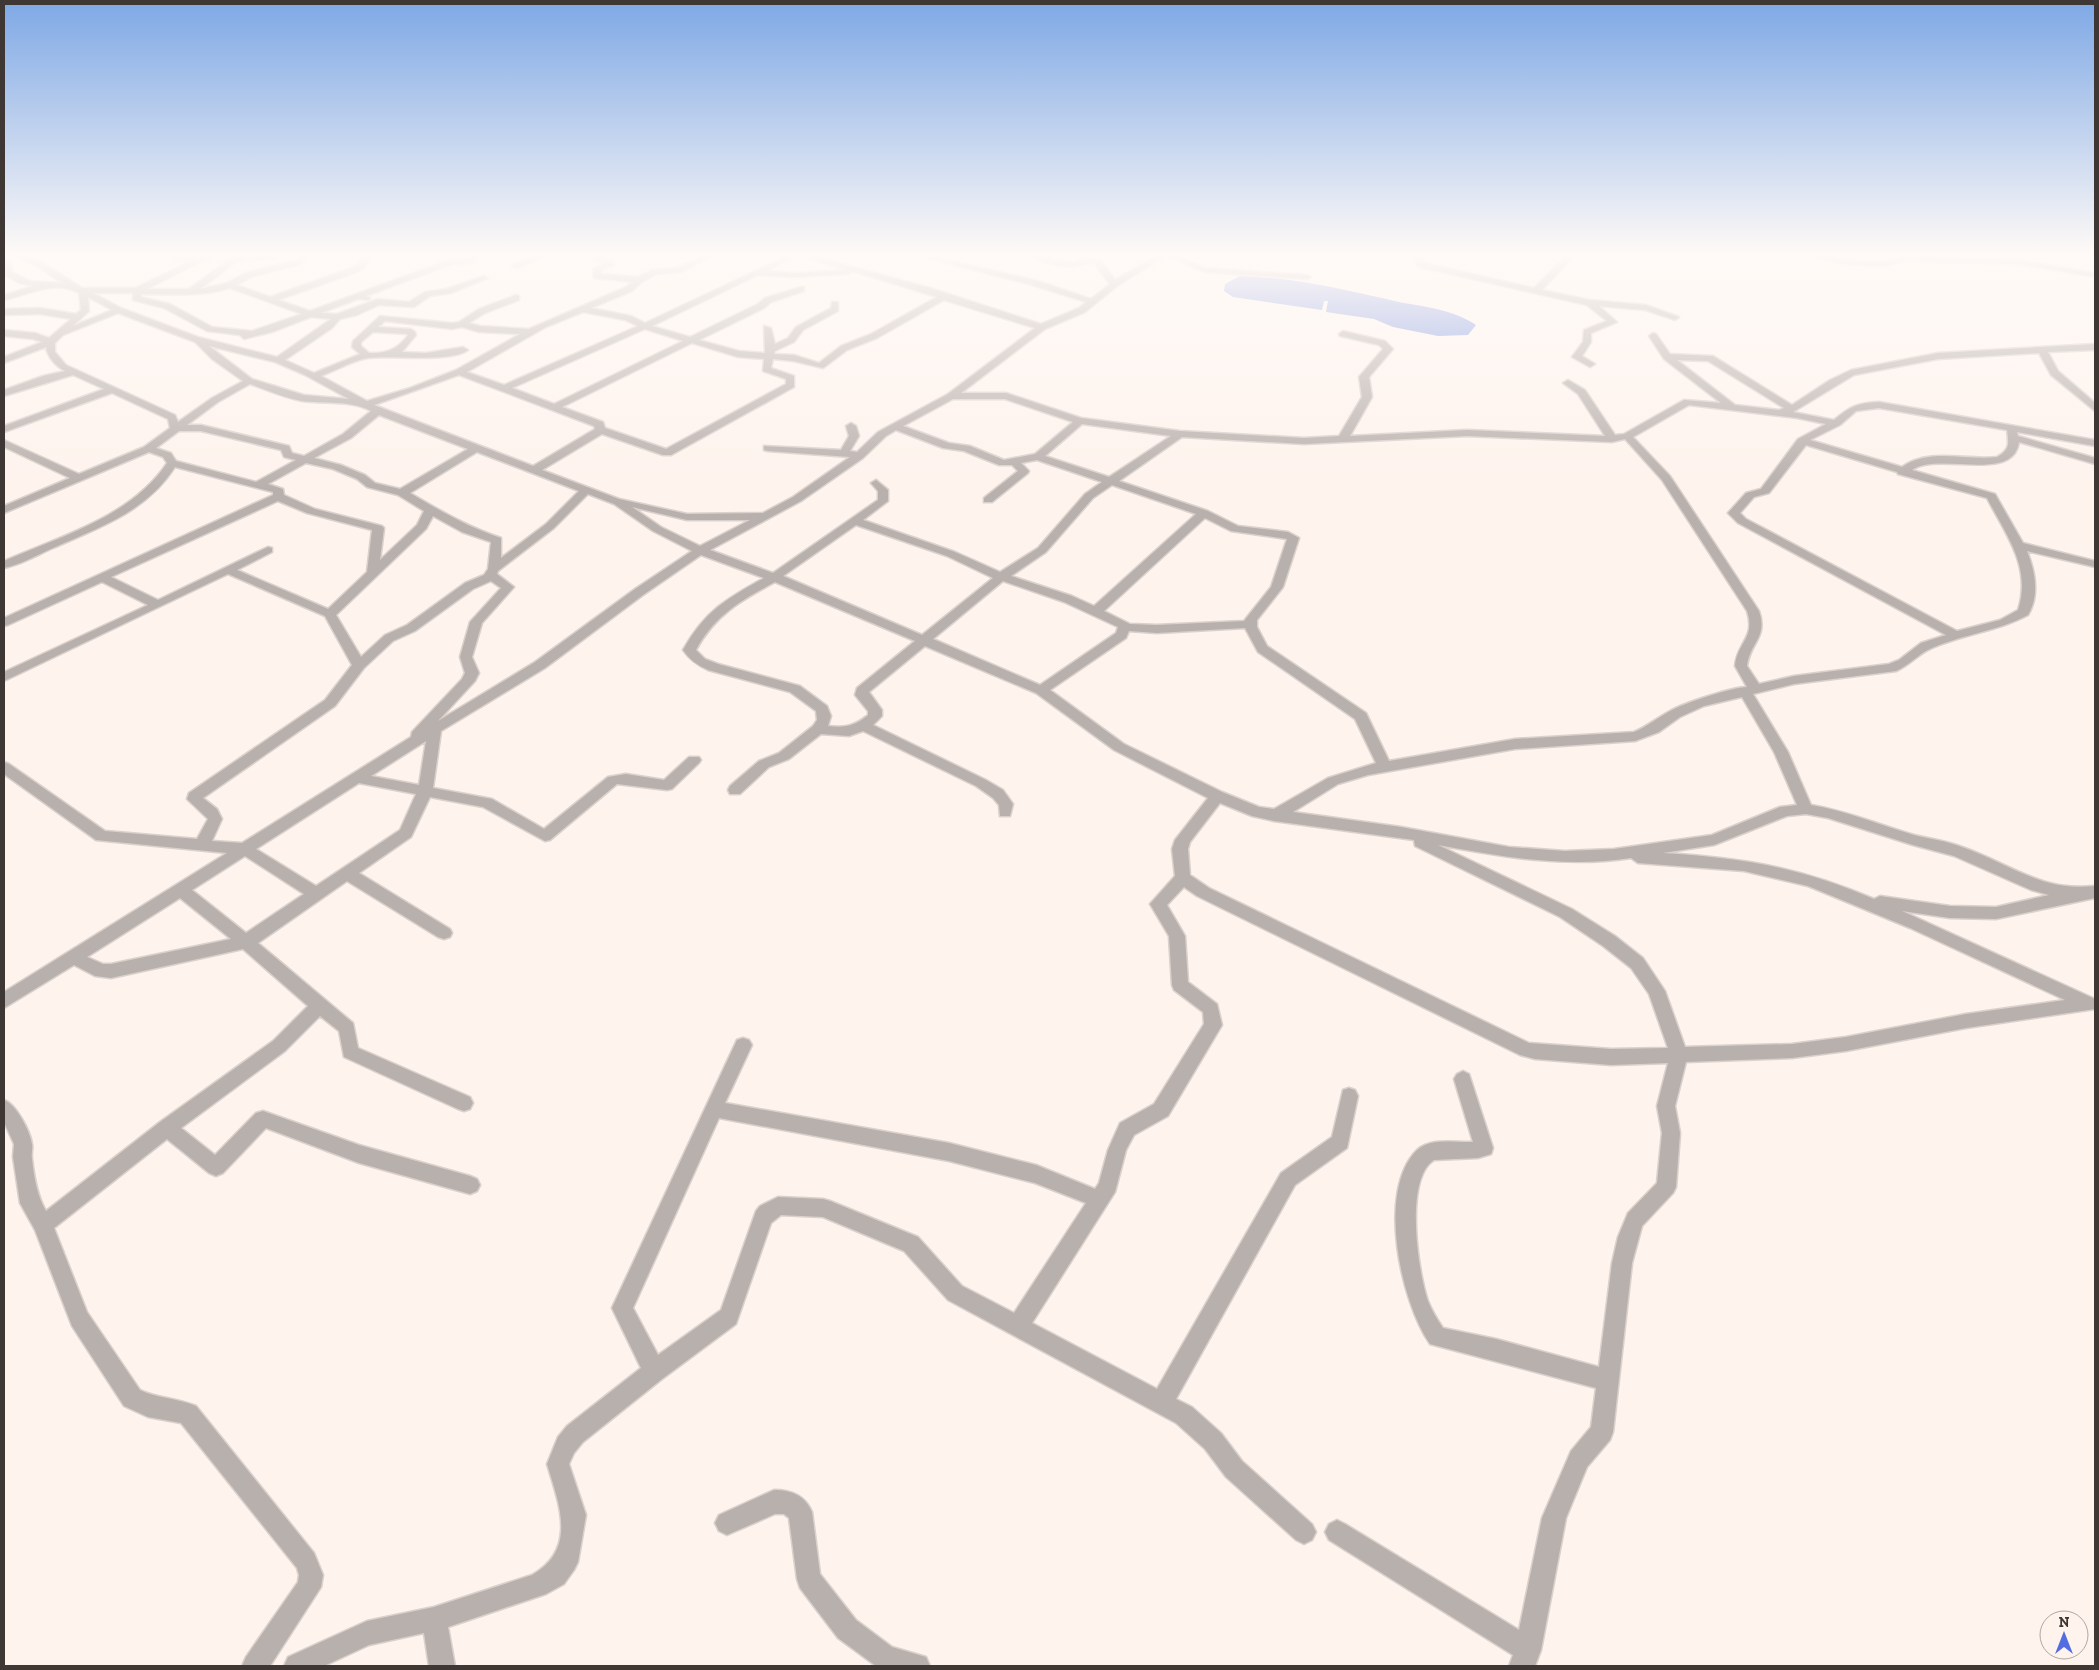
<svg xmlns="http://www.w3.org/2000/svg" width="2099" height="1670" font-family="'Zilla Slab',serif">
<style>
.water{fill:#7f96e1}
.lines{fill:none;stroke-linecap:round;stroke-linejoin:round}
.minor-casing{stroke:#dbd1cc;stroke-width:3}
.minor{fill:#b8b0ac;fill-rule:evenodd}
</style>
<rect width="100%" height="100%" fill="#fef3ed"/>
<path class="water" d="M1240 276C1294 277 1347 290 1399 302 1426 307 1454 310 1476 325L1468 335 1438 336 1393 327 1374 319 1326 312 1328 301H1324L1322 310 1233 297 1224 291 1225 284Z"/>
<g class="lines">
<g class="minor-casing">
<g id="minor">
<path d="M14 256H25L37 259 82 288H135L189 262 176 260 174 256 197 258 212 256 147 289H189L231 258 247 256H279L275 258 236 262 200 289 227 283 245 273 295 260 300 256H308L301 264 251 277 237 285 270 297 351 268 359 264 362 256H370L365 267 357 272 278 300 310 311 446 261 477 256 473 263 450 265 366 296 370 298 369 300 358 299 321 313 337 314 378 299 409 302 425 292 446 289 484 276 488 278 451 293 430 296 414 307 379 305 357 315 340 319 332 328 285 360 314 373 360 354 352 347 353 341 380 316 452 323 459 322 479 309 516 295 519 296V300L485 313 469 323 480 326 529 329 626 287 632 282 594 278 593 269 604 263 584 256H595L614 261V265L601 270V274L638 277 652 270 676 268 704 256H713L681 272 657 274 642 282 632 291 591 308 631 316 645 323 787 256H796L767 271 795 273 846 270 802 256H813L930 288 1041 324 1079 308 1086 302 1032 285 919 256H931L1038 281 1091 299 1110 284 1095 264C1086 262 1084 265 1076 266 1065 268 1040 263 1033 256H1044L1061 261 1074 262 1085 257 1101 260 1115 280 1156 256H1165L1117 286 1085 312 1045 329 961 393H1006L1081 418 1180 431 1304 438 1339 436 1362 397 1359 377 1383 349 1379 345 1340 336 1339 334 1343 331 1385 341 1393 349 1369 377 1372 397 1350 436 1467 430 1605 436 1578 394 1563 383 1568 380 1585 390 1615 435 1624 434 1684 400 1721 403 1664 359 1649 336 1653 333 1656 334 1670 354 1713 356 1792 405 1830 380 1851 370 1938 353 2095 344V350L2048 352 2058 371 2095 403V411L2051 375 2039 353 1938 359 1854 375 1793 412 1834 420C1851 406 1857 403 1879 402L2095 440V446L2017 432 2018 436 2095 458V464L2019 442C2013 484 1938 451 1912 470L1995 494 2023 543 2095 561V567L2027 551C2035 571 2040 595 2028 615 1998 631 1964 634 1932 648 1919 653 1910 665 1896 671L1794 684 1753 694 1788 752 1811 805C1847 811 1880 825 1914 835 1930 839 1947 841 1962 847 2011 864 2041 892 2095 886V898L1996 919 1950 918 1902 911 2095 999V1009L1966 1028 1846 1051 1792 1058 1686 1062 1675 1106 1680 1133 1676 1187 1673 1193 1642 1226 1632 1263 1613 1432 1610 1440 1587 1467 1566 1518 1541 1650 1535 1666H1509L1513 1655 1329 1540 1325 1532 1329 1524 1337 1520 1345 1524 1519 1630 1542 1518 1571 1451 1591 1427 1596 1388 1430 1344C1401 1302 1376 1191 1417 1150 1431 1137 1456 1143 1473 1142L1454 1079 1457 1074 1463 1071 1469 1074 1493 1148 1491 1154 1478 1158 1434 1160C1404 1179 1418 1272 1428 1301 1432 1311 1437 1319 1443 1328L1496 1339 1599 1367 1612 1263 1618 1237 1628 1213 1657 1183 1662 1133 1657 1106 1668 1063 1611 1065 1535 1059 1520 1055 1197 896 1184 887 1167 905 1185 936 1188 982 1217 1004 1222 1025 1168 1116 1134 1135 1126 1150 1115 1192 1032 1323 1157 1389 1281 1173 1332 1137 1343 1090 1349 1088 1355 1090 1358 1096 1347 1148 1295 1185 1176 1399 1192 1407 1221 1433 1242 1461 1312 1524 1316 1532 1312 1540 1304 1544 1296 1540 1226 1477 1205 1449 1176 1423 948 1300 904 1251 823 1217 781 1215 771 1223 736 1324 662 1379 583 1442 574 1453 569 1464 586 1515 578 1562 574 1570 564 1584 546 1594 448 1627 455 1666H429L424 1633 369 1645 324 1666H284L288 1657 367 1621 434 1607 532 1575C578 1549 559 1504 547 1464L558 1437 567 1426 641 1368 612 1308 737 1040 743 1038 749 1040 752 1045 725 1103 949 1143 1036 1165 1095 1189 1099 1183 1108 1150 1120 1123 1154 1104 1204 1024 1203 1012 1174 990 1172 985 1169 936 1150 904 1175 876 1172 849 1175 840 1208 798 1114 750 1036 693 925 646 869 692 882 710V716L873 725 986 780 1003 790 1013 804 1010 816H1000L999 805 993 798 976 786 863 731 849 736 821 734 789 759 769 767 740 794H730L728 790 730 786 759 761 779 753 813 726 817 720 816 711 790 692 708 670C697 665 690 660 683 650 705 611 726 599 764 578L701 555 643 595 545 668 441 731 433 788 492 799 544 829 608 777 626 774 664 780 689 757H699L701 760 699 763 672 789 667 790 617 784 550 840 545 841 483 807 430 797 411 837 359 873 450 929 452 933 450 937 444 939 438 937 347 881 258 943 353 1023 358 1048 470 1097 473 1103 470 1109 464 1111 458 1109 344 1057 339 1031 320 1016 285 1051 181 1128 215 1155 256 1113 263 1111 359 1145 470 1176 477 1179 480 1185 477 1191 470 1194 359 1163 266 1128 223 1173 216 1176 209 1173 167 1139 54 1228 87 1312 140 1390C156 1398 177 1398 196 1406L314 1553 323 1575 321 1587 270 1666H242L246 1657 298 1582 299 1575 297 1568 181 1423 148 1417 124 1406 72 1326 35 1230 20 1203 13 1157 14 1144 4 1122V1100C16 1104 30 1131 32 1144 33 1148 31 1154 32 1159 34 1177 37 1196 46 1211L160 1122 273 1041 308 1006 243 949 111 978 95 976 74 965 4 1008V992L227 853 96 840 4 774V762L9 764 105 831 197 839 208 819 187 799 189 793 325 700 352 665 325 616 228 574 4 681V672L148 605 102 582 8 625 4 626V618L273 495V492L175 467C146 512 100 527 53 548 37 555 20 565 4 568V561C61 536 131 517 167 463L163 457 149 452 4 513V506L70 478 4 447V440L79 474 144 447 170 428 168 419 112 393 4 432V426L104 389 73 375 4 396V390L43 376 65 371C56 367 47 356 46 347L4 363V357L42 342 33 339 4 336V330L35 333 49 338 71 319 40 314 4 315V309L40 308 76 314 81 310 79 293C54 279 29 295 4 300V295L33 286 19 283 5 275V261H11L12 272 30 281 62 283 37 266ZM852 271 937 297 871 334 841 346 819 363 794 355 774 354 775 351 794 342 803 330 838 311V302H832L831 308 796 327 788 338 775 344 771 328 764 326 765 353 739 351 699 340 764 308 771 302 804 291V287H801L765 298 758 304 690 337 652 326 758 275 795 277 848 274ZM230 288 302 314 252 331 212 327 170 304 141 297V294C172 294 200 297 230 288ZM93 293H133V300L164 308 207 331 240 335 244 339 272 332 311 317 331 319 277 357 198 337 121 308ZM88 297 112 310 73 326 89 311ZM944 300 1035 328 948 394 878 432 857 452 850 451 859 436 856 426 851 423 846 426 849 436 841 450 764 446V450L768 451 850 457 793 497 763 513 687 514 619 499 542 470 602 434 663 455H671L794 387V376L771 368 773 359 793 361 823 368 847 350 877 338ZM583 312 625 320 638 326 504 385 467 372 546 327ZM118 313 195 342 212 359 243 381 212 398 178 422 175 415 66 365 55 352V343L63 335ZM385 321 452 329 462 327 479 332 520 334 456 370 410 388 367 401 321 376C335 371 353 360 368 358 391 355 451 363 468 350L463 347 426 353 402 352 416 335 415 332 411 329 378 327ZM645 329 683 341 554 404 512 388ZM373 332 407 334 408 335C398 349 386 354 369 353L361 346V342ZM692 343 738 357 764 359 763 371 786 379V384L666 449 605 428 603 422 562 407ZM209 346 275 362 305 375 349 399 304 395 252 379ZM1677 360 1708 361 1784 408 1779 410 1735 405ZM459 375 594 426 595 429 533 466 374 405ZM250 384C267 390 285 398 302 401 325 404 351 400 371 411L343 434 304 456 292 453 289 446 201 425H187L218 402ZM953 399H1005L1073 422 1035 454 1004 460 970 446 949 443 903 426ZM1689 405 1797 418 1826 424 1798 439 1761 489 1746 493 1728 513 1738 523 1946 635 1921 643 1899 660 1889 664 1794 676 1759 684 1747 666C1750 642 1768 638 1759 611L1670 476 1633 437ZM1879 408 2007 430C2009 444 2010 450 1997 457 1967 461 1929 447 1902 467L1810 440 1840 425 1856 411ZM379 415 468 449 400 489 375 483 365 475 341 465 314 458 351 438ZM1082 424 1171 436 1109 477 1045 456ZM896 430 943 448 964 451 999 465H1012L1018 471 984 498V502H992L1028 473 1029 471 1021 463 1037 460 1102 482 1085 494 1038 548 1000 572 955 552 863 520 888 501V490L876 480 871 483 878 491V500L773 573 710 550 801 501 863 458 886 436ZM179 431H201L281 450 284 457 296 460 256 482 176 461 171 453 156 448ZM1467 436 1612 442 1625 439 1662 480 1747 611C1756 638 1737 642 1735 666L1747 687C1733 687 1684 703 1670 711 1657 718 1648 726 1634 732L1515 739 1389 761 1366 713 1267 646 1257 627V620L1283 587 1299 538 1288 532 1238 526 1208 511 1119 481 1182 437 1304 444ZM1806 445 1897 472 1898 474 1987 498C2006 535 2032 567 2018 610L2000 620 1957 631 1746 519 1740 513 1754 497 1769 493ZM477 452 579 491 546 524 501 558V538C465 526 441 511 410 493ZM306 463 333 469 357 479 367 487 398 495 424 511 417 525 380 560 384 528 382 526 315 509 284 495 283 489 268 484ZM1112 485 1196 514 1094 606 1072 596 1011 576 1046 552 1093 498ZM588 494 614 504 653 531 692 551 635 589 535 662 438 721 475 681 479 673 472 657 482 623 514 587 497 574 498 571 554 528ZM278 501 307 513 372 530 367 572 328 609 237 570 272 552V548L268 547 158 600 111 577ZM632 507 687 520H750L700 546 661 527ZM433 516 462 532 491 542 488 569 484 575 465 583 407 625 385 635 361 657 336 615 426 529ZM1205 518 1231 531 1287 539 1271 587 1244 621 1157 625 1130 624 1104 611ZM856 525 947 556 993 578 922 635 783 576ZM491 581 501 588 470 622 460 657 465 673 462 679 412 732 411 737 242 843 212 841 222 819 217 809 203 798 335 706 364 668 393 641 415 631 473 589ZM1003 581 1064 602 1118 627 1116 633 1040 685 933 639ZM775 582 915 641 857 688 855 695 868 711V715C855 726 845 728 828 726L831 716 827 706 800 686 718 664 705 659 696 650C715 615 740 601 775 582ZM1245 628 1258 652 1355 719 1376 763 1328 778 1274 809 1259 807 1222 792 1124 744 1050 690 1126 638 1129 631 1157 633ZM1742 697 1774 752 1797 805 1780 807 1712 835 1614 849 1565 851 1509 847 1401 827 1293 812 1338 784 1368 775 1515 749 1635 741 1659 732 1680 717 1704 706ZM426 741 419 785 371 776ZM359 783 416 794 400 830 316 886 256 849ZM1220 803 1252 816 1274 821 1414 840 1415 846 1560 917 1603 946 1631 968 1649 994 1668 1048 1611 1049 1529 1043 1209 888 1190 875 1188 849 1190 842ZM1806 814 1828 818 1913 845 1954 856 2031 890 2049 895 1996 907 1950 906 1880 896 1874 899C1799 867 1743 858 1663 853L1714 845 1787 816ZM1438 845C1503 857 1566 868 1631 858L1638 863 1744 871 1808 886 1910 928 2065 1000 1966 1014 1846 1037 1792 1044 1685 1047 1665 991 1643 958 1615 936 1572 909ZM245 856 304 894 246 933 192 890ZM180 898 231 939 111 964H103L87 957ZM719 1118 949 1161 1035 1183 1086 1203 1014 1313 962 1286 918 1237 830 1201 823 1199 778 1197 760 1206 756 1211 721 1310 658 1355 633 1308Z"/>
<polygon points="535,256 545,256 518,268 511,266"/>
<polygon points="1168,256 1177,256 1205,268 1307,275 1311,277 1307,279 1204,272"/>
<polygon points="1415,256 1423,256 1423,262 1429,264 1534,288 1566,256 1574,256 1542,290 1590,300 1646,305 1679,317 1675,320 1645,310 1599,306 1617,322 1591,333 1591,342 1582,356 1595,364 1590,367 1572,357 1583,342 1584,330 1607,321 1587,305 1424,268 1416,265"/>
<polygon points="1811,256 1870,262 1885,262 1905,257 2020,260 2095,273 2095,277 2020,264 1905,261 1885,266 1870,266 1844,264"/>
<path d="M774 1490C791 1490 805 1495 812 1512L820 1574 856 1620 892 1647 926 1657 930 1666H876L838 1638 800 1588 797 1579 789 1518 784 1514H775L727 1535 719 1531 715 1523 719 1515Z"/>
</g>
</g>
<use href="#minor" class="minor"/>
</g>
<linearGradient id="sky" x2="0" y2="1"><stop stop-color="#7ea8e5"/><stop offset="0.52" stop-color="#fffaf7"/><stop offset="1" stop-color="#fffaf7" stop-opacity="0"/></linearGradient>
<rect width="2099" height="489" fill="url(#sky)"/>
<rect width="2099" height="1670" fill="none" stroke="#3e3733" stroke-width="10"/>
<g transform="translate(2064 1635)"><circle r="24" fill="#fef3ed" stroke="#b1a8a3"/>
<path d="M0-4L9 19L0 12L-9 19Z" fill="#526de2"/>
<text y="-8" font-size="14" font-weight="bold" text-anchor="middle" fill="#3e3733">N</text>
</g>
</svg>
